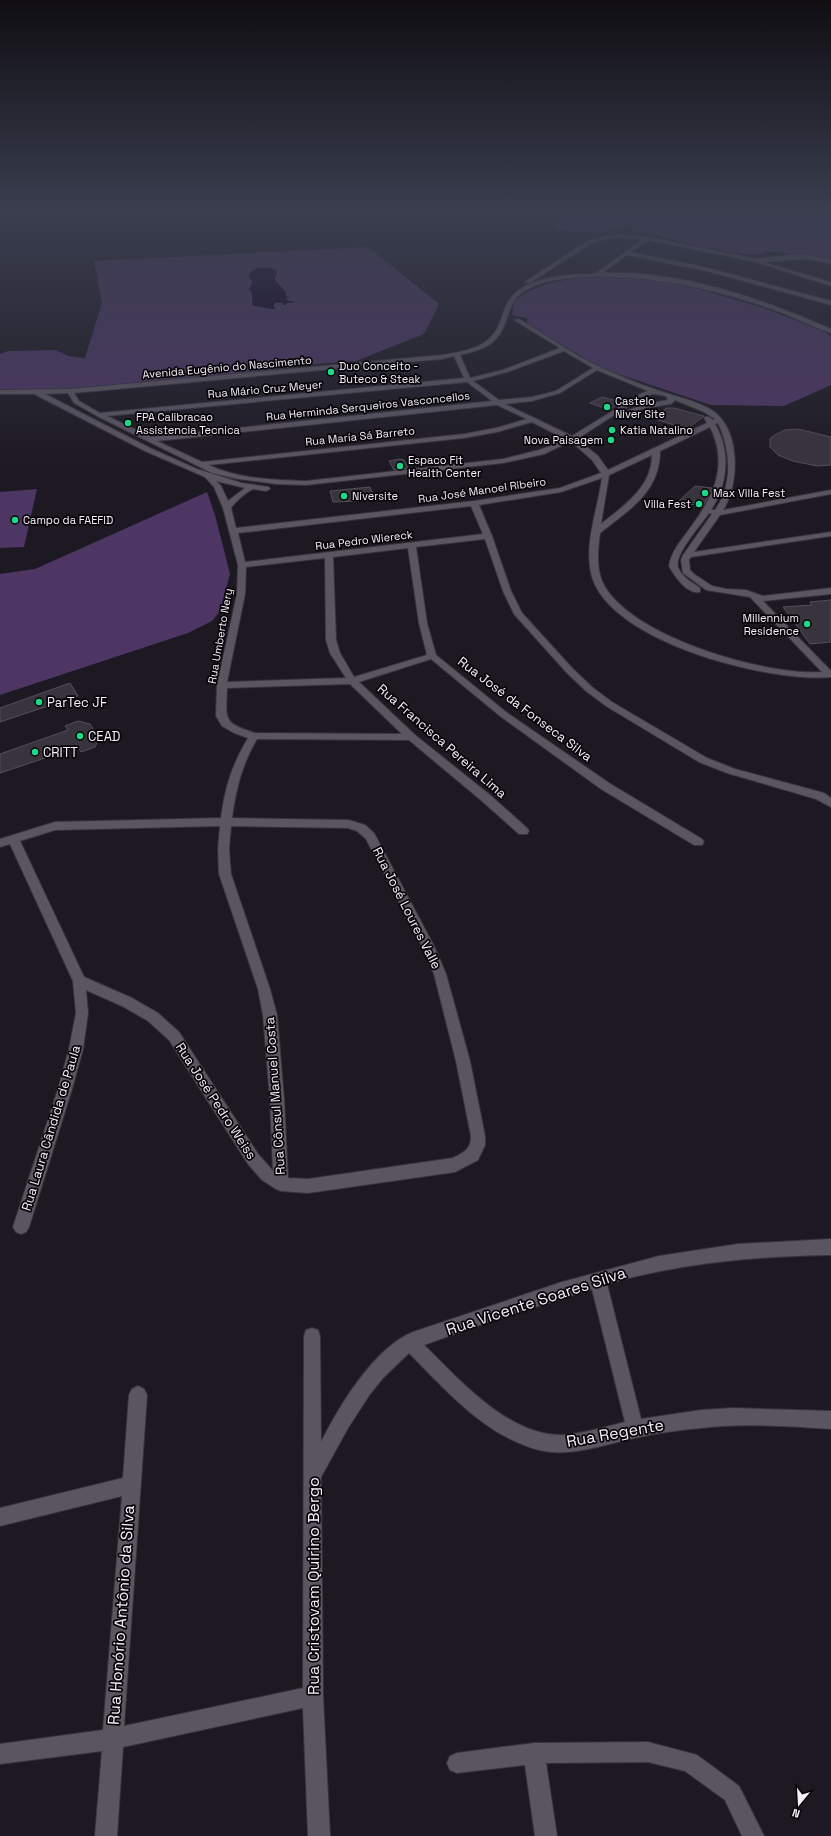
<svg xmlns="http://www.w3.org/2000/svg" width="831" height="1836" font-family="'Space Grotesk',sans-serif">
<style>
.green{fill:#4d3663}
.water{fill:#100020;stroke:#544861}
.building{fill:#38333d;stroke:#544f5a}
.lines{fill:none;stroke-linecap:round;stroke-linejoin:round}
.minor-casing{stroke:#37343a;stroke-width:2}
.minor{fill:#5b5561;fill-rule:evenodd}
.poi-dot{fill:#1fd887;stroke:#070509;stroke-width:1.5}
.labels{text-anchor:middle;dominant-baseline:central;stroke-width:3.5;stroke-linejoin:round;paint-order:stroke}
.far-poi-label{font-size:11px;fill:#f4f1f8;stroke:#070509;text-anchor:start}
.far-street-label{font-size:11px;fill:#f4f1f8;stroke:#070509}
.poi-label{font-size:13px;fill:#f4f1f8;stroke:#070509;text-anchor:start}
.street-label{font-size:13px;fill:#f4f1f8;stroke:#070509}
.near-street-label{font-size:16px;fill:#f4f1f8;stroke:#070509}
</style>
<rect width="100%" height="100%" fill="#1d1922"/>
<g class="green">
<path d="M551 213H831V259L768 251 755 255 729 252 683 243 660 236 632 231 634 228 631 226 612 228 615 229 614 231H584C574 235 563 230 554 227L558 221 556 216Z"/>
<polygon points="368,247 439,304 424,334 356,361 304,365 185,384 126,385 65,390 0,390 0,354 8,351 56,350 68,356 85,358 102,303 94,261"/>
<path d="M610 276 674 282 764 308 825 332 831 336V385L784 406 711 405 603 369 527 324V318L512 315 514 302C539 279 577 278 610 276Z"/>
<polygon points="37,489 24,547 0,548 0,492"/>
<polygon points="207,492 215,515 230,574 220,611 212,621 188,633 0,695 0,574 35,569"/>
</g>
<polygon class="water" points="258,267 270,267 278,271 275,279 287,293 286,296 292,296 287,299 288,300 296,301 293,303 286,304 289,306 282,305 283,304 276,303 274,305 276,308 273,310 252,306 251,292 248,290 252,282 248,276 251,271"/>
<g class="building">
<polygon points="602,397 621,402 609,410 590,403"/>
<polygon points="666,408 674,408 704,416 687,429 655,419"/>
<polygon points="798,429 831,437 831,465 817,466 793,461 778,455 770,447 770,439 773,436 785,430"/>
<polygon points="400,459 404,460 408,468 394,470 389,461"/>
<polygon points="695,486 712,488 703,507 679,501"/>
<polygon points="370,487 375,498 358,501 333,502 330,491"/>
<polygon points="831,600 831,642 810,644 783,607 812,605 810,602"/>
<polygon points="70,683 78,696 0,722 0,708"/>
<polygon points="78,721 90,724 99,739 95,747 81,752 78,747 0,773 0,754 68,730 65,726"/>
</g>
<g class="lines">
<g class="minor-casing">
<g id="minor">
<path d="M615 235 647 237 755 259 789 255H807L831 260V264L807 259 762 262 831 282V286L756 262 648 240 630 252 708 268 831 301V305L707 271 627 255 602 273C680 270 760 298 831 329V333C810 326 790 315 769 308 711 288 650 275 588 277 570 278 549 279 532 287 503 300 513 321 495 340 486 349 472 352 460 355L470 378 503 370 560 348 514 320 519 319C545 334 573 355 600 367 618 375 638 384 657 390 674 396 706 403 718 415 740 436 739 486 723 510L831 490V494L720 515 694 552 831 532V536L691 557 689 560 690 570 694 574 712 586 726 589 746 590 763 596 831 588V594L763 601 831 671V677C771 683 612 643 592 577 583 545 598 509 602 478L561 492 479 505 492 536 511 591 522 613 573 669 592 687 612 702 707 758 735 769 824 793 831 798V807L816 799 727 773 699 762 606 706 586 691 567 673 514 614 503 591 485 539 416 547 427 623 436 655 506 712 609 783 702 839 704 842 702 845H694L601 789 500 716 431 659 359 682 415 735 490 795 527 828 529 831 527 834H519L482 801 409 740 257 739C242 764 236 789 232 818L349 820 365 825 374 833 434 946 446 974 470 1061 485 1136V1145L478 1160 455 1172 308 1193 281 1191 276 1189 262 1180 248 1164 169 1040 148 1021 122 1006 86 990 88 1013 83 1049 72 1089 29 1227 26 1232 21 1234 16 1232 13 1227 58 1089 69 1049 76 1013 73 981 10 844 0 847V839L55 822 221 818C225 787 232 765 248 738L234 733 222 726 216 716 217 685 237 594 238 565 223 508 214 487 205 477 145 451 34 394H0V390L70 389 442 355C458 352 478 350 490 338 506 323 499 302 522 288 538 278 560 276 578 274 583 274 588 275 593 274 600 272 634 245 643 239L615 237 593 242 530 283 525 282 589 240ZM564 351 593 368 556 391 532 397 499 400 473 381 507 372ZM454 356 464 378 100 413 79 401 74 393 442 359ZM597 370 648 391 640 394 572 436 505 404 532 401 560 393ZM467 382 492 401 151 437 107 416ZM68 393 74 403 97 416 212 473 238 479 276 484 306 485 503 463 544 454 565 444 573 443 592 460 601 473 560 488 474 501 236 528 231 508C237 500 244 494 253 489L266 491 270 489 269 487 242 483 197 469 150 448 45 394ZM654 394 666 396 668 400 642 405 619 414 622 416 645 408 671 404 675 400 704 412 715 419 713 420 709 417H705L704 418 707 423 608 470 598 456 577 439 644 396ZM497 405 527 419 496 428 464 434 202 462 157 441ZM532 422 567 440 539 450 503 459 306 481C274 480 238 479 209 465L464 438 497 432ZM718 423C731 450 733 485 715 510H711C728 484 731 451 715 424ZM710 427C730 467 712 499 688 531 680 542 671 552 669 566 674 575 687 595 700 592V588C692 582 681 577 678 567 674 554 702 524 709 513L712 514 683 555 681 560 683 573 706 590 750 597 822 672C766 676 626 636 602 581 596 566 598 548 600 533 629 510 660 492 660 451ZM652 455C652 487 625 505 601 524L609 475ZM216 481 245 488 228 501 221 486ZM471 506 483 534 245 562 238 533ZM408 548 419 623 427 655 354 677 340 653 336 640 333 557ZM325 558 326 640 330 653 346 678 227 682 245 594 246 567ZM350 684 402 734 255 733C222 723 226 719 227 688ZM220 826 218 849 219 874 258 989 263 1015 270 1099 273 1171 258 1154 179 1032 158 1013 132 998 84 977 20 841 55 830ZM231 826 348 828 357 831 366 839 422 946 434 974 456 1061 471 1136C471 1150 464 1152 453 1158L308 1179 288 1178 284 1099 277 1015 270 989 231 874 229 849Z"/>
<path d="M831 1239V1255C755 1256 680 1263 607 1284L641 1419 701 1410 733 1408 831 1411V1429C788 1426 744 1423 701 1428 679 1430 656 1433 635 1438 604 1444 571 1458 539 1450 485 1436 447 1391 409 1353L383 1378 370 1394 348 1428 321 1477 323 1696 330 1836H308L303 1708 123 1747 117 1836H95L102 1751 0 1764V1744L103 1730 122 1496 0 1526V1508L123 1478 129 1395 132 1389 138 1386 144 1389 147 1395 124 1726 303 1688 304 1336 306 1330 312 1328 318 1330 320 1336 321 1442C340 1405 374 1348 413 1332L562 1282 659 1256 738 1244ZM592 1289 625 1422C604 1427 583 1434 562 1435 507 1435 460 1380 424 1345L491 1321Z"/>
<polygon points="648,1742 697,1755 739,1786 764,1836 742,1836 725,1800 685,1771 648,1762 546,1763 557,1836 535,1836 525,1765 457,1773 450,1770 447,1763 450,1756 457,1753 534,1743"/>
</g>
</g>
<use href="#minor" class="minor"/>
</g>
<linearGradient id="sky" x2="0" y2="1"><stop stop-color="#100e13"/><stop offset="0.45" stop-color="#3a3e4f"/><stop offset="1" stop-color="#3a3e4f" stop-opacity="0"/></linearGradient>
<rect width="831" height="470" fill="url(#sky)"/>
<g class="poi-dot">
<circle cx="331" cy="372" r="4"/>
<circle cx="607" cy="407" r="4"/>
<circle cx="128" cy="423" r="4"/>
<circle cx="612" cy="430" r="4"/>
<circle cx="611" cy="440" r="4"/>
<circle cx="400" cy="466" r="4"/>
<circle cx="705" cy="493" r="4"/>
<circle cx="344" cy="496" r="4"/>
<circle cx="699" cy="504" r="4"/>
<circle cx="15" cy="520" r="4"/>
<circle cx="807" cy="624" r="4"/>
<circle cx="39" cy="702" r="4"/>
<circle cx="80" cy="736" r="4"/>
<circle cx="35" cy="752" r="4"/>
</g>
<g class="labels">
<g class="far-poi-label">
<text x="339" y="366">Duo Conceito -<tspan x="339" dy="13">Buteco &amp; Steak</tspan></text>
<text x="615" y="401">Castelo<tspan x="615" dy="13">Niver Site</tspan></text>
<text x="136" y="417">FPA Calibracao<tspan x="136" dy="13">Assistencia Tecnica</tspan></text>
<text x="620" y="430">Katia Natalino</text>
<text x="603" y="440" text-anchor="end">Nova Paisagem</text>
<text x="408" y="460">Espaco Fit<tspan x="408" dy="13">Health Center</tspan></text>
<text x="713" y="493">Max Villa Fest</text>
<text x="352" y="496">Niversite</text>
<text x="691" y="504" text-anchor="end">Villa Fest</text>
<text x="23" y="520">Campo da FAEFID</text>
<text x="799" y="618" text-anchor="end">Millennium<tspan x="799" dy="13">Residence</tspan></text>
</g>
<g class="far-street-label">
<text transform="translate(227 367) rotate(-5)">Avenida Eugênio do Nascimento</text>
<text transform="translate(265 389) rotate(-5)">Rua Mário Cruz Meyer</text>
<text transform="translate(368 406) rotate(-6)">Rua Herminda Serqueiros Vasconcellos</text>
<text transform="translate(360 436) rotate(-6)">Rua María Sá Barreto</text>
<text transform="translate(482 490) rotate(-8)">Rua José Manoel Ribeiro</text>
<text transform="translate(364 540) rotate(-7)">Rua Pedro Wiereck</text>
<text transform="translate(220 636) rotate(-80)">Rua Umberto Nery</text>
</g>
<g class="poi-label">
<text x="47" y="702">ParTec JF</text>
<text x="88" y="736">CEAD</text>
<text x="43" y="752">CRITT</text>
</g>
<g class="street-label">
<text transform="translate(525 709) rotate(37)">Rua José da Fonseca Silva</text>
<text transform="translate(442 741) rotate(41)">Rua Francisca Pereira Lima</text>
<text transform="translate(407 908) rotate(63)">Rua José Loures Valle</text>
<text transform="translate(275 1096) rotate(-94)">Rua Cônsul Manuel Costa</text>
<text transform="translate(216 1101) rotate(57)">Rua José Pedro Weiss</text>
<text transform="translate(51 1128) rotate(-73)">Rua Laura Cândida de Paula</text>
</g>
<g class="near-street-label">
<text transform="translate(536 1301) rotate(-18)">Rua Vicente Soares Silva</text>
<text transform="translate(615 1433) rotate(-10)">Rua Regente</text>
<text transform="translate(313 1586) rotate(-90)">Rua Cristovam Quirino Bergo</text>
<text transform="translate(121 1615) rotate(-86)">Rua Honório Antônio da Silva</text>
</g>
</g>
<g transform="translate(799 1804) rotate(198)" stroke="#070509" stroke-width="3" paint-order="stroke">
<path d="M0-3L7 15L0 10L-7 15Z" fill="#f4f1f8"/>
<text y="-6" font-size="11" font-weight="bold" text-anchor="middle" fill="#f4f1f8">N</text>
</g>
</svg>
